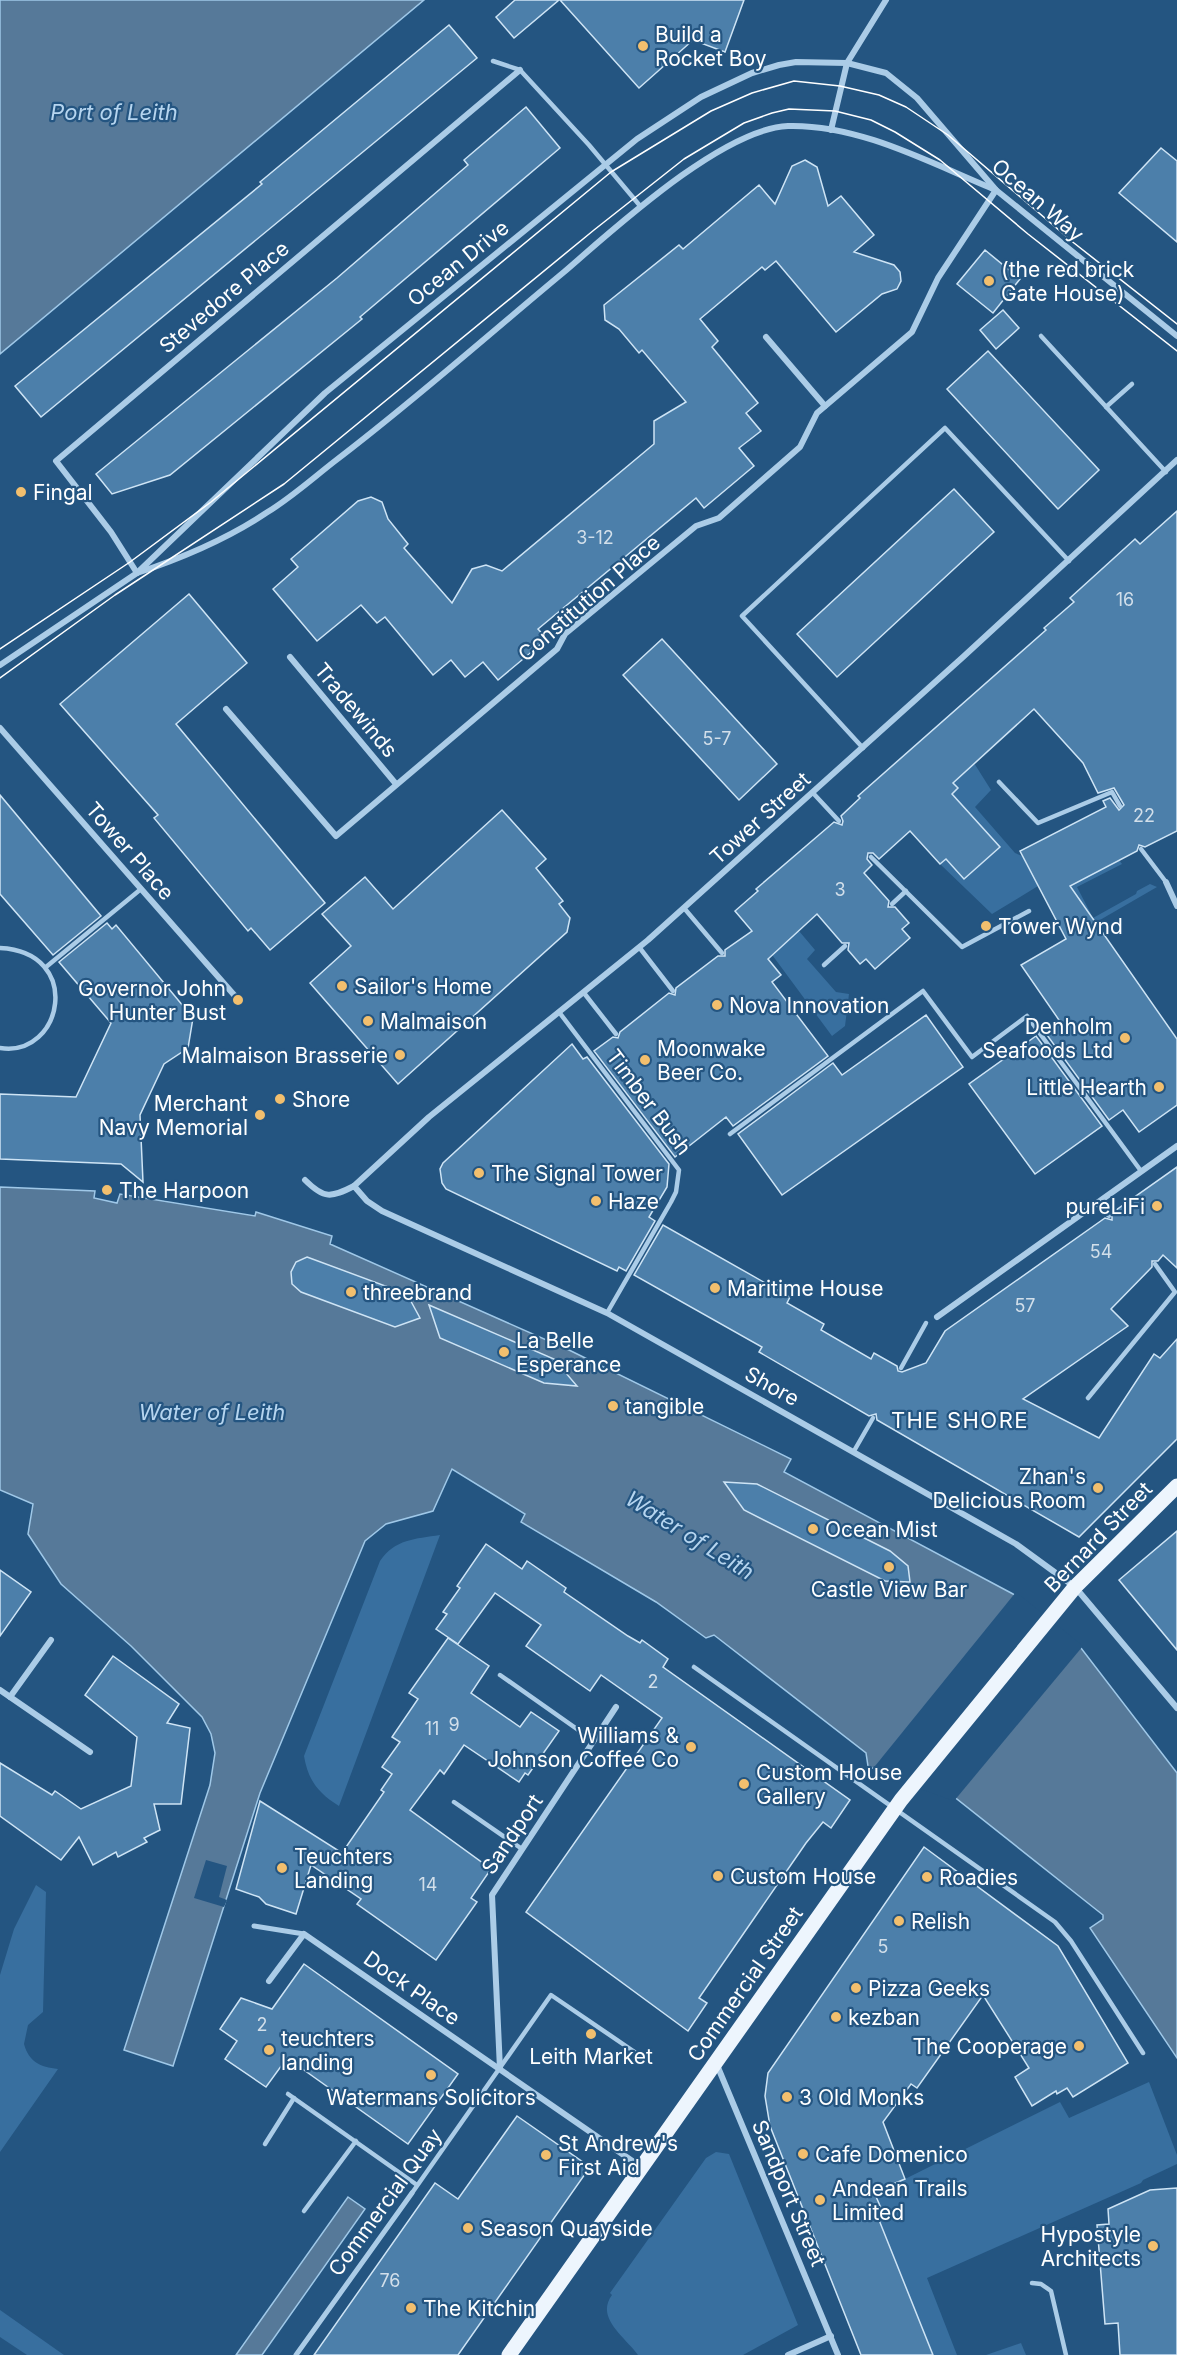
<svg xmlns="http://www.w3.org/2000/svg" width="1177" height="2355" font-family="Inter,sans-serif">
<style>
.green{fill:#386f9f}
.water{fill:#567999;stroke:#9fc8e8;stroke-width:1.5}
.pier{fill:#245581}
.building{fill:#4c7faa;stroke:#cee4f5;stroke-width:1.5}
.lines{fill:none;stroke-linecap:round;stroke-linejoin:round}
.service{stroke:#abcce7;stroke-width:4.5}
.pedestrian{stroke:#abcce7;stroke-width:5}
.minor{stroke:#abcce7;stroke-width:6}
.primary{stroke:#edf5fd;stroke-width:15}
.tram{stroke:#fff;stroke-width:1.5}
.poi-dot{fill:#f2bf6e;stroke:#245581;stroke-width:2}
.labels{text-anchor:middle;dominant-baseline:central;stroke-width:4.5;stroke-linejoin:round;paint-order:stroke}
.number-label{font-size:18px;fill:#d2dfea}
.poi-label{font-size:21px;fill:#fff;stroke:#245581;text-anchor:start}
.street-label{font-size:21px;fill:#fff;stroke:#245581}
.water-label{font-size:22px;font-style:italic;fill:#b6d5ef;stroke:#245581}
.neighbourhood-label{font-size:22px;letter-spacing:1.5px;fill:#fff;stroke:#245581}
</style>
<rect width="100%" height="100%" fill="#245581"/>
<g class="green">
<polygon points="974,763 991,790 975,807 1015,853 1022,856 1038,886 992,914 940,864 946,859 964,879 998,849 950,796 958,788 949,779"/>
<polygon points="1119,860 1122,864 1077,887 1093,918 1136,894 1137,891 1150,884 1157,887 1074,935 1045,899"/>
<polygon points="799,931 815,950 807,959 836,992 849,994 845,1026 832,1036 770,952"/>
<path d="M440 1535 339 1806C318 1793 308 1780 304 1756L380 1561C395 1539 415 1539 440 1535Z"/>
<path d="M36 1885 46 1892 43 2012 28 2025 24 2044C29 2062 40 2067 58 2069L0 2152V1975L14 1929Z"/>
<polygon points="1149,2082 1177,2155 1177,2164 1143,2180 1141,2183 927,2278 957,2355 933,2355 875,2210 881,2208 874,2192 905,2179 1060,2102 1069,2118"/>
<path d="M716 2152 729 2154 798 2325 743 2355H638C625 2337 595 2318 612 2295L610 2293 706 2158Z"/>
<polygon points="0,2310 64,2355 27,2355 0,2337"/>
<polygon points="1021,2343 1026,2355 986,2355"/>
</g>
<g class="water">
<polygon points="0,0 424,0 0,354"/>
<polygon points="0,1187 95,1191 94,1198 117,1203 120,1194 255,1216 256,1212 332,1236 330,1244 569,1350 791,1459 784,1472 1013,1594 1081,1648 1177,1773 1177,2058 1090,1928 1103,1919 1103,1915 953,1796 878,1771 868,1766 866,1753 714,1635 706,1638 656,1602 521,1522 525,1514 452,1469 433,1511 386,1524 365,1541 260,1793 173,2066 124,2050 210,1785 215,1753 211,1734 202,1717 131,1646 61,1584 28,1534 33,1504 0,1490"/>
<polygon points="348,2197 365,2209 262,2355 236,2355"/>
</g>
<g class="pier">
<polygon points="1016,1592 1083,1646 954,1801 871,1771"/>
<polygon points="206,1860 227,1866 219,1897 227,1900 224,1907 194,1898"/>
</g>
<g class="building">
<polygon points="515,0 559,0 514,38 496,17"/>
<polygon points="560,0 744,0 725,52 693,40 639,88"/>
<polygon points="449,25 477,58 41,417 15,386 262,184 260,182"/>
<polygon points="526,107 560,148 360,317 362,319 170,475 112,494 96,474 337,278 468,165 464,160"/>
<polygon points="1161,148 1177,161 1177,242 1119,193"/>
<polygon points="805,160 817,167 828,206 841,196 874,235 854,252 894,265 900,272 901,281 897,289 882,294 836,332 776,261 765,270 762,267 700,319 718,341 712,347 758,403 746,413 761,431 739,448 754,466 704,508 696,498 538,629 547,639 498,680 483,662 465,677 451,660 433,675 385,617 377,623 361,605 317,641 273,589 298,567 291,559 358,501 371,497 382,502 388,519 408,544 404,548 452,603 472,569 486,565 502,571 654,444 654,421 686,402 642,350 639,353 619,329 605,320 604,305 679,245 683,249 759,185 775,204 792,166"/>
<polygon points="985,250 1020,279 993,313 957,284"/>
<polygon points="1003,310 1019,328 996,349 980,330"/>
<polygon points="988,351 1099,470 1058,509 947,389"/>
<polygon points="954,489 994,532 837,677 797,634"/>
<polygon points="1177,511 1177,831 1145,847 1139,845 1137,851 1070,886 1177,1039 1177,1105 1139,1132 1123,1110 1109,1120 1044,1031 1059,1020 1021,965 1066,939 1020,851 1106,807 1103,801 1110,798 1119,810 1124,805 1114,788 1098,793 1083,763 1034,709 953,783 958,788 952,794 1000,847 964,879 946,859 940,864 910,831 879,859 873,853 868,853 867,859 872,865 864,873 889,901 888,907 895,907 909,923 902,929 910,938 875,969 866,959 860,964 848,950 849,943 842,943 817,914 768,959 781,975 772,982 828,1056 733,1126 726,1117 675,1157 594,1051 613,1037 618,1038 620,1032 669,993 675,995 676,988 718,956 725,956 725,950 752,931 735,911 758,891 756,889 834,822 842,825 843,821 841,816 860,798 858,796 1046,630 1044,628 1074,602 1070,598 1135,539 1140,544"/>
<polygon points="189,594 247,663 176,724 325,903 270,950 251,928 248,931 154,818 158,815 60,704"/>
<polygon points="662,639 777,764 739,800 623,675"/>
<polygon points="0,795 101,916 53,955 0,894"/>
<polygon points="502,810 546,859 536,868 563,901 559,904 570,918 567,932 398,1084 310,983 351,946 322,914 365,877 393,909"/>
<polygon points="107,923 112,929 116,925 193,1018 188,1048 164,1064 140,1115 143,1182 121,1164 0,1159 0,1094 76,1097 111,1023 59,962"/>
<polygon points="926,1015 963,1067 782,1195 738,1134 833,1063 842,1075"/>
<polygon points="1036,1036 1102,1126 1035,1174 969,1084"/>
<polygon points="572,1044 583,1059 587,1057 669,1164 667,1187 649,1217 655,1221 626,1271 619,1267 617,1271 446,1189 442,1183 440,1169 443,1163"/>
<polygon points="1177,1167 1177,1268 1163,1255 1158,1261 1152,1261 1152,1267 1111,1309 1128,1326 1023,1399 1099,1438 1154,1354 1160,1358 1177,1339 1177,1439 1079,1537 877,1420 876,1414 869,1416 759,1352 762,1347 634,1275 663,1225 790,1297 787,1303 824,1324 821,1330 871,1359 874,1353 897,1366 898,1371 902,1372 926,1363 945,1331 1105,1218 1112,1220 1112,1213"/>
<polygon points="307,1257 407,1294 420,1318 395,1327 301,1292 292,1284 291,1272 296,1262"/>
<polygon points="429,1305 554,1359 577,1386 544,1383 440,1338"/>
<polygon points="724,1482 757,1484 890,1551 908,1566 910,1582 885,1581 744,1510"/>
<polygon points="1177,1531 1177,1650 1119,1580"/>
<polygon points="486,1544 522,1569 527,1561 566,1588 564,1592 628,1636 640,1643 642,1640 668,1659 663,1667 850,1800 831,1828 823,1822 806,1843 699,1998 707,2003 688,2031 526,1912 662,1718 601,1675 590,1691 526,1646 541,1625 495,1593 458,1644 436,1629 447,1614 443,1612 460,1588 457,1586"/>
<polygon points="0,1570 31,1592 0,1636"/>
<polygon points="448,1638 489,1666 471,1693 520,1727 531,1712 559,1731 528,1775 525,1773 519,1782 464,1745 444,1774 440,1770 410,1810 491,1869 471,1898 477,1902 436,1960 357,1904 361,1899 311,1865 296,1914 266,1904 259,1897 236,1889 260,1801 342,1853 384,1792 381,1790 392,1774 382,1767 400,1742 392,1737 418,1699 409,1693"/>
<polygon points="113,1656 179,1704 167,1723 190,1728 181,1804 154,1804 160,1830 144,1838 147,1842 118,1857 116,1852 93,1865 79,1837 61,1860 0,1816 0,1763 52,1795 55,1791 81,1809 131,1786 137,1737 85,1695"/>
<polygon points="924,1847 1058,1946 1128,2063 1073,2097 1067,2088 1057,2094 1056,2091 1032,2106 1015,2077 1029,2068 983,1995 917,2088 911,2084 883,2122 905,2179 874,2192 881,2208 875,2210 933,2355 861,2355 770,2126 765,2096 768,2073"/>
<polygon points="304,1964 458,2074 408,2144 287,2058 266,2087 225,2059 237,2041 220,2029 241,1998 272,2009"/>
<polygon points="517,2116 590,2167 458,2355 314,2355 435,2183 458,2199"/>
<polygon points="1177,2188 1177,2355 1120,2355 1118,2323 1105,2324 1097,2225 1109,2224 1108,2209 1150,2190"/>
</g>
<g class="lines">
<g class="service">
<polyline points="493,61 520,70 589,145 641,207"/>
<polyline points="1041,336 1166,472"/>
<polyline points="1106,407 1132,384"/>
<polyline points="863,748 742,616 945,428 1069,561"/>
<polyline points="999,782 1038,823 1112,792 1120,806"/>
<polyline points="813,793 839,821"/>
<polyline points="1141,849 1166,882"/>
<polyline points="871,857 962,947 1029,911"/>
<polyline points="892,904 906,891"/>
<polyline points="684,908 722,953"/>
<polyline points="639,947 673,991"/>
<path d="M0 948C84 952 63 1058 0 1048"/>
<polyline points="824,965 845,946"/>
<polyline points="46,967 141,889"/>
<polyline points="584,993 616,1034"/>
<polyline points="559,1012 679,1170 676,1192 671,1202 607,1313"/>
<polyline points="730,1134 923,991 972,1057 1027,1016 1141,1171"/>
<polyline points="1096,1203 1109,1216"/>
<polyline points="901,1368 926,1323"/>
<polyline points="1088,1398 1175,1292 1155,1264"/>
<polyline points="854,1451 873,1418"/>
<polyline points="694,1667 1055,1922 1071,1941 1143,2053"/>
<polyline points="500,1675 594,1741"/>
<polyline points="454,1802 522,1849"/>
<polyline points="288,2094 417,2185"/>
<polyline points="265,2144 294,2098"/>
<polyline points="412,2193 551,1995 639,2055"/>
<polyline points="304,2211 356,2141"/>
<polyline points="1032,2283 1041,2284 1051,2291 1066,2355"/>
</g>
<g class="pedestrian">
<polyline points="254,1926 304,1934"/>
<polyline points="296,2355 412,2193"/>
</g>
<g class="minor">
<polyline points="831,130 847,63 886,0"/>
<polyline points="766,337 825,406"/>
<path d="M137 573C182 558 227 539 266 513 291 498 313 478 335 461 414 401 488 335 564 272 614 229 722 129 788 126 860 124 932 164 996 190L938 278 912 332 817 413 800 447 719 518 696 526 565 634 557 649 336 836 226 709"/>
<polyline points="137,573 111,532 56,461 520,70"/>
<polyline points="290,657 396,784"/>
<polyline points="0,665 137,573 325,393 637,139 701,97 752,73 779,65 796,62 847,63 886,73 917,98 996,190 1177,336"/>
<polyline points="0,728 235,996"/>
<polyline points="1166,882 1177,906"/>
<path d="M305 1180C324 1199 331 1198 354 1186L367 1201 382 1211 607 1313 1016 1544 1075 1587 1177 1708"/>
<polyline points="354,1186 429,1117 648,940 963,657 1177,460"/>
<polyline points="937,1317 1177,1146"/>
<polyline points="0,1690 90,1752"/>
<polyline points="10,1697 51,1640"/>
<polyline points="269,1981 304,1934 641,2167"/>
<polyline points="717,2065 838,2355"/>
<polyline points="500,2069 492,1895 616,1707"/>
<polyline points="788,2355 831,2336"/>
</g>
<polyline class="primary" points="509,2355 901,1800 1075,1587 1177,1486"/>
<g class="tram">
<polyline points="0,649 130,562 211,502 611,172 711,111 752,93 794,81 840,86 879,95 906,107 948,135 1074,243 1177,324"/>
<polyline points="0,678 115,595 284,484 594,230 684,159 744,123 772,113 789,109 835,111 871,120 895,132 940,160 1028,234 1177,351"/>
</g>
</g>
<g class="poi-dot">
<circle cx="643" cy="46" r="6"/>
<circle cx="989" cy="281" r="6"/>
<circle cx="21" cy="492" r="6"/>
<circle cx="986" cy="926" r="6"/>
<circle cx="342" cy="986" r="6"/>
<circle cx="238" cy="1000" r="6"/>
<circle cx="717" cy="1005" r="6"/>
<circle cx="368" cy="1021" r="6"/>
<circle cx="1125" cy="1038" r="6"/>
<circle cx="400" cy="1055" r="6"/>
<circle cx="645" cy="1060" r="6"/>
<circle cx="1159" cy="1087" r="6"/>
<circle cx="280" cy="1099" r="6"/>
<circle cx="260" cy="1115" r="6"/>
<circle cx="479" cy="1173" r="6"/>
<circle cx="107" cy="1190" r="6"/>
<circle cx="596" cy="1201" r="6"/>
<circle cx="1157" cy="1206" r="6"/>
<circle cx="715" cy="1288" r="6"/>
<circle cx="351" cy="1292" r="6"/>
<circle cx="504" cy="1352" r="6"/>
<circle cx="613" cy="1406" r="6"/>
<circle cx="1098" cy="1488" r="6"/>
<circle cx="813" cy="1529" r="6"/>
<circle cx="889" cy="1567" r="6"/>
<circle cx="691" cy="1747" r="6"/>
<circle cx="744" cy="1784" r="6"/>
<circle cx="282" cy="1868" r="6"/>
<circle cx="718" cy="1876" r="6"/>
<circle cx="927" cy="1877" r="6"/>
<circle cx="899" cy="1921" r="6"/>
<circle cx="856" cy="1988" r="6"/>
<circle cx="836" cy="2017" r="6"/>
<circle cx="591" cy="2034" r="6"/>
<circle cx="1079" cy="2046" r="6"/>
<circle cx="269" cy="2050" r="6"/>
<circle cx="431" cy="2075" r="6"/>
<circle cx="787" cy="2097" r="6"/>
<circle cx="803" cy="2154" r="6"/>
<circle cx="546" cy="2155" r="6"/>
<circle cx="820" cy="2200" r="6"/>
<circle cx="468" cy="2228" r="6"/>
<circle cx="1153" cy="2246" r="6"/>
<circle cx="411" cy="2308" r="6"/>
</g>
<g class="labels">
<g class="number-label">
<text x="595" y="537">3-12</text>
<text x="1125" y="599">16</text>
<text x="717" y="738">5-7</text>
<text x="1144" y="815">22</text>
<text x="840" y="889">3</text>
<text x="1101" y="1251">54</text>
<text x="1025" y="1305">57</text>
<text x="653" y="1681">2</text>
<text x="454" y="1724">9</text>
<text x="432" y="1728">11</text>
<text x="428" y="1884">14</text>
<text x="883" y="1946">5</text>
<text x="262" y="2024">2</text>
<text x="390" y="2280">76</text>
</g>
<g class="poi-label">
<text x="655" y="34">Build a<tspan x="655" dy="24">Rocket Boy</tspan></text>
<text x="1001" y="269">(the red brick<tspan x="1001" dy="24">Gate House)</tspan></text>
<text x="33" y="492">Fingal</text>
<text x="998" y="926">Tower Wynd</text>
<text x="354" y="986">Sailor's Home</text>
<text x="226" y="988" text-anchor="end">Governor John<tspan x="226" dy="24">Hunter Bust</tspan></text>
<text x="729" y="1005">Nova Innovation</text>
<text x="380" y="1021">Malmaison</text>
<text x="1113" y="1026" text-anchor="end">Denholm<tspan x="1113" dy="24">Seafoods Ltd</tspan></text>
<text x="657" y="1048">Moonwake<tspan x="657" dy="24">Beer Co.</tspan></text>
<text x="388" y="1055" text-anchor="end">Malmaison Brasserie</text>
<text x="1147" y="1087" text-anchor="end">Little Hearth</text>
<text x="292" y="1099">Shore</text>
<text x="248" y="1103" text-anchor="end">Merchant<tspan x="248" dy="24">Navy Memorial</tspan></text>
<text x="491" y="1173">The Signal Tower</text>
<text x="119" y="1190">The Harpoon</text>
<text x="608" y="1201">Haze</text>
<text x="1145" y="1206" text-anchor="end">pureLiFi</text>
<text x="727" y="1288">Maritime House</text>
<text x="363" y="1292">threebrand</text>
<text x="516" y="1340">La Belle<tspan x="516" dy="24">Esperance</tspan></text>
<text x="625" y="1406">tangible</text>
<text x="1086" y="1476" text-anchor="end">Zhan's<tspan x="1086" dy="24">Delicious Room</tspan></text>
<text x="825" y="1529">Ocean Mist</text>
<text x="889" y="1589" text-anchor="middle">Castle View Bar</text>
<text x="679" y="1735" text-anchor="end">Williams &amp;<tspan x="679" dy="24">Johnson Coffee Co</tspan></text>
<text x="756" y="1772">Custom House<tspan x="756" dy="24">Gallery</tspan></text>
<text x="294" y="1856">Teuchters<tspan x="294" dy="24">Landing</tspan></text>
<text x="730" y="1876">Custom House</text>
<text x="939" y="1877">Roadies</text>
<text x="911" y="1921">Relish</text>
<text x="868" y="1988">Pizza Geeks</text>
<text x="848" y="2017">kezban</text>
<text x="281" y="2038">teuchters<tspan x="281" dy="24">landing</tspan></text>
<text x="1067" y="2046" text-anchor="end">The Cooperage</text>
<text x="591" y="2056" text-anchor="middle">Leith Market</text>
<text x="431" y="2097" text-anchor="middle">Watermans Solicitors</text>
<text x="799" y="2097">3 Old Monks</text>
<text x="558" y="2143">St Andrew's<tspan x="558" dy="24">First Aid</tspan></text>
<text x="815" y="2154">Cafe Domenico</text>
<text x="832" y="2188">Andean Trails<tspan x="832" dy="24">Limited</tspan></text>
<text x="480" y="2228">Season Quayside</text>
<text x="1141" y="2234" text-anchor="end">Hypostyle<tspan x="1141" dy="24">Architects</tspan></text>
<text x="423" y="2308">The Kitchin</text>
</g>
<g class="street-label">
<text transform="translate(1038 200) rotate(41)">Ocean Way</text>
<text transform="translate(458 263) rotate(-39)">Ocean Drive</text>
<text transform="translate(224 297) rotate(-40)">Stevedore Place</text>
<text transform="translate(589 598) rotate(-41)">Constitution Place</text>
<text transform="translate(356 710) rotate(50)">Tradewinds</text>
<text transform="translate(760 818) rotate(-42)">Tower Street</text>
<text transform="translate(130 851) rotate(49)">Tower Place</text>
<text transform="translate(649 1102) rotate(53)">Timber Bush</text>
<text transform="translate(772 1386) rotate(29)">Shore</text>
<text transform="translate(1098 1537) rotate(-46)">Bernard Street</text>
<text transform="translate(512 1834) rotate(-56)">Sandport</text>
<text transform="translate(745 1984) rotate(-55)">Commercial Street</text>
<text transform="translate(412 1988) rotate(35)">Dock Place</text>
<text transform="translate(789 2193) rotate(67)">Sandport Street</text>
<text transform="translate(385 2202) rotate(-54)">Commercial Quay</text>
</g>
<g class="water-label">
<text x="114" y="112">Port of Leith</text>
<text x="212" y="1412">Water of Leith</text>
<text transform="translate(690 1535) rotate(32)">Water of Leith</text>
</g>
<g class="neighbourhood-label">
<text x="960" y="1420">THE SHORE</text>
</g>
</g>
</svg>
